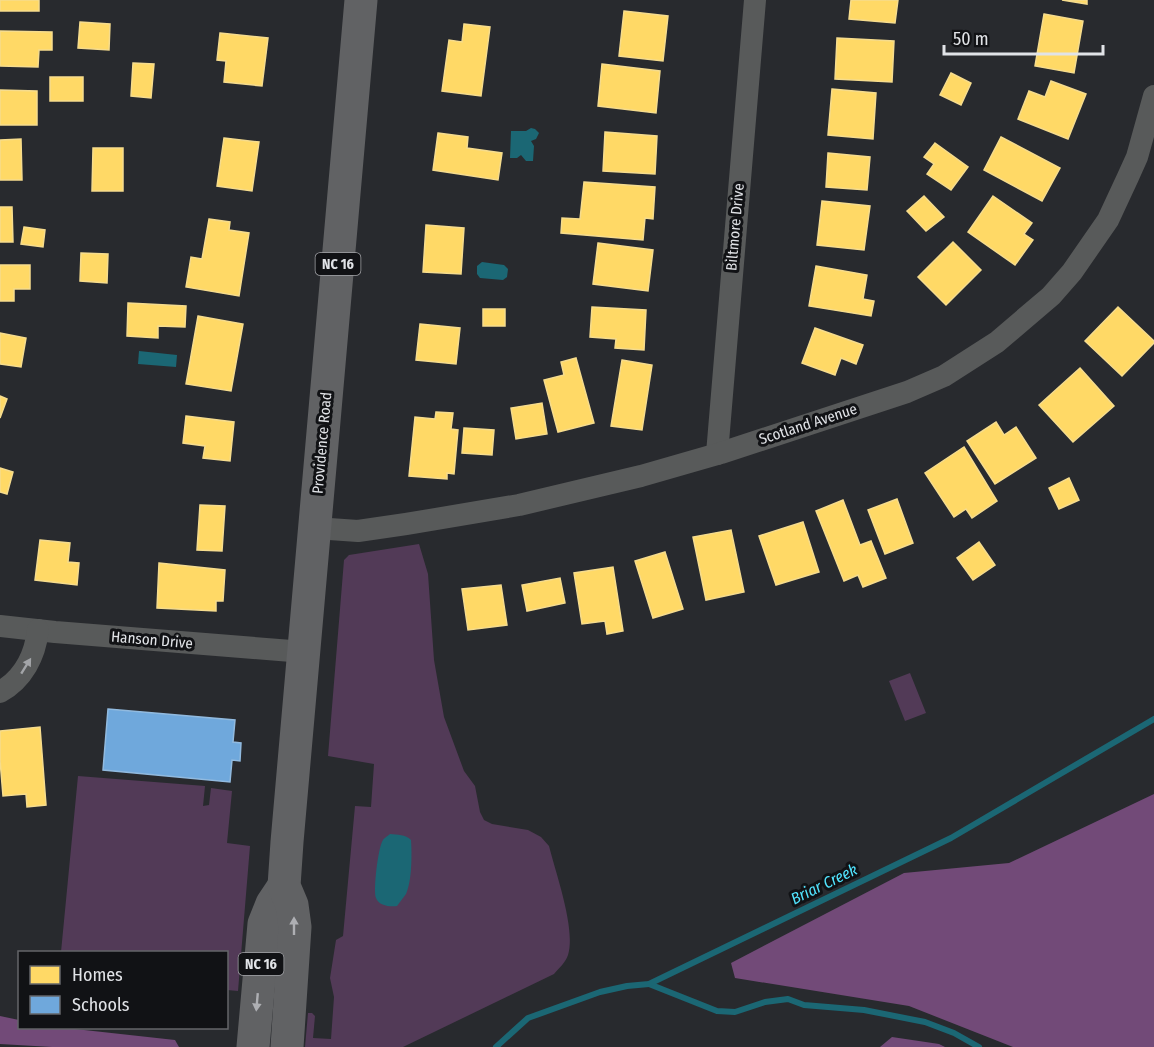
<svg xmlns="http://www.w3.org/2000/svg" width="1154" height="1047" font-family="'Fira Sans Condensed',sans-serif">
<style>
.green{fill:#523a57}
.forest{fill:#724a78}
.water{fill:#1b6774}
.homes{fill:#ffd966;stroke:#f6dc8d;stroke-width:1.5}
.schools{fill:#6fa8dc;stroke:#91badf;stroke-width:1.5}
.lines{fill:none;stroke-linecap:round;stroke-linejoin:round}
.stream{stroke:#1b6774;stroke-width:6}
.street{stroke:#585a5a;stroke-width:22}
.primary{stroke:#616264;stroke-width:33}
.oneway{fill:#a3a5a8}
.oneway2{fill:#aeafb3}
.labels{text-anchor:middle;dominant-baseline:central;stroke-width:6;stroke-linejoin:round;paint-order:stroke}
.shield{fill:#111215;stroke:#a3a4a8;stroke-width:1.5}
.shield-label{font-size:14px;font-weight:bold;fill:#e1e3e7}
.street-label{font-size:15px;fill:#e1e3e7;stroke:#111215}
.water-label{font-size:16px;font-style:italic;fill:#52e5ff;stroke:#111215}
</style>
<rect width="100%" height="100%" fill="#282a2e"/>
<g class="green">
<path d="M419 544 428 574 434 660 444 717 464 771 475 786 480 812 484 820 492 824 528 830 541 837 549 846C556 874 576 929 568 955 566 962 559 968 554 974L403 1047H305L308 1013H312L315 1016 313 1038 331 1039 334 997 330 978 336 940 343 936 355 806 371 807 374 764 328 756 344 560 349 555Z"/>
<polygon points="910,673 926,713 905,721 889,681"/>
<polygon points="78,776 205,786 203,806 209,805 211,788 232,791 227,843 250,846 238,991 227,990 226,952 61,952"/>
</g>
<g class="forest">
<polygon points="1154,794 1154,1047 1013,1047 909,1006 735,978 731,963 904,873 1009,863"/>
<polygon points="0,1016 19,1020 20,1028 66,1028 175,1040 179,1047 52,1047 0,1044"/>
<polygon points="892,1037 939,1044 945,1047 880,1047"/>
</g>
<g class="water">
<polygon points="531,128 535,129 539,133 536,139 531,141 534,146 533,161 526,161 521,155 517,158 510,158 511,131 526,131"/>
<polygon points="482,262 504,265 508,269 507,277 503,280 480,278 477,274 477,266"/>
<polygon points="139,351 177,355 176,367 138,364"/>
<path d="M390 834C398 835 405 834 411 840 412 855 412 881 406 894 403 898 400 902 397 906 390 907 379 906 376 898 373 891 378 847 383 840 383 839 389 835 390 834Z"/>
</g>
<g class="homes">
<rect x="0" y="0" width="39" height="11"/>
<polygon points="851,0 898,0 895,23 849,19"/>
<polygon points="1062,0 1087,0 1087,4"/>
<polygon points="624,11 668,16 663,61 619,56"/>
<polygon points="1044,14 1083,21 1074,73 1035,66"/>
<polygon points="80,22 110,24 109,50 78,48"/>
<polygon points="464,24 490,27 481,96 442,91 449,40 462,42"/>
<polygon points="0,31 52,32 52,50 39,50 38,67 0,66"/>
<polygon points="220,33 268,38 262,86 224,82 226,61 217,60"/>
<polygon points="837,38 894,41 892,82 835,79"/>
<polygon points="133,63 154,64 151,98 131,96"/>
<polygon points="602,64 660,71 656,113 598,106"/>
<polygon points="951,73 971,83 961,105 940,95"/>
<rect x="50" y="77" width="33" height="24"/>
<polygon points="1051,81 1086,94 1068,139 1018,119 1029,91 1045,97"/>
<polygon points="832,89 876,93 873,139 828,135"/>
<polygon points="0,90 37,91 37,125 0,125"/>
<polygon points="605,132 657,136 655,174 603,171"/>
<polygon points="438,133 468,137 467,148 502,153 498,180 433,170"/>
<polygon points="1001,137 1060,168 1042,201 984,170"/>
<polygon points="224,138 259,142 252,191 217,186"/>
<polygon points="21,139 22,180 0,180 0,140"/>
<polygon points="935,143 968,167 951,190 927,174 934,164 924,157"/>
<polygon points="93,148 123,148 123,191 92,191"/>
<polygon points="828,153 870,157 867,190 826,187"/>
<polygon points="584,182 655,187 653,219 645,218 643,240 561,233 562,218 580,219"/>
<polygon points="924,196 944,217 926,231 907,211"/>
<polygon points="993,196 1032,223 1024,234 1033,240 1015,265 968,232"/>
<polygon points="822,201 870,206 864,250 817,245"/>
<polygon points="0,207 12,207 13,242 0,242"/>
<polygon points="209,219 230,222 229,230 249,233 239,296 186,287 191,257 202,259"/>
<polygon points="426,225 464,228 461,274 423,272"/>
<polygon points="24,227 45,230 43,247 21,244"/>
<polygon points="953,242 981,270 946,305 918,277"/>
<polygon points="598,243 653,250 648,291 593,284"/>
<polygon points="81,253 108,254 107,283 80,281"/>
<polygon points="0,265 30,265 30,289 14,289 14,301 0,301"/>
<polygon points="816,266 867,275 863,299 874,301 871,316 809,306"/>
<polygon points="128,303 186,306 185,327 158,326 158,338 127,336"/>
<polygon points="592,307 646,310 644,350 615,348 616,339 590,337"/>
<polygon points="1118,307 1154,341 1154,343 1122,376 1085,341"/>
<rect x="483" y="309" width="22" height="17"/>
<polygon points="198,316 243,324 231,391 186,384"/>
<polygon points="420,324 460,328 456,364 416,360"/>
<polygon points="815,328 863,345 856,364 841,358 835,375 802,363"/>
<polygon points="0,333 26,338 21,367 0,364"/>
<polygon points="576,358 594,423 558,432 544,380 564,375 561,362"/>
<polygon points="622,360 652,365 642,430 611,426"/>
<polygon points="1080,368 1114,406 1073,442 1039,405"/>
<polygon points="0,396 7,399 0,418"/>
<polygon points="542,403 547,434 516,439 511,408"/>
<polygon points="436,412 453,413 451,429 458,430 454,474 447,473 447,479 409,476 415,417 435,419"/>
<polygon points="186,416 234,422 230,461 203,458 205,446 183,443"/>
<polygon points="996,422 1004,435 1016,427 1036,458 995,484 967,441"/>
<polygon points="464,428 494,430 492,455 462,453"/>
<polygon points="964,447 997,501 972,518 966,509 954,517 925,473"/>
<polygon points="0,468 13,472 7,494 0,492"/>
<polygon points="1069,478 1079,500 1059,509 1049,488"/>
<polygon points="897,499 913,543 885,554 868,510"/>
<polygon points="843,500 860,545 871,541 886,578 863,587 858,575 844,581 816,511"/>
<polygon points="200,505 225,506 222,551 197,550"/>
<polygon points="803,522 819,572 776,585 759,536"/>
<polygon points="731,530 744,592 706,600 693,537"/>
<polygon points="40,540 70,543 68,562 79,563 77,585 35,580"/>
<polygon points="979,542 995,565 973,580 957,558"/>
<polygon points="665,552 683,609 653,618 635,561"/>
<polygon points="159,563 225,570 223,601 216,601 216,611 157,608"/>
<polygon points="613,567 623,631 607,634 605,621 582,624 574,573"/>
<polygon points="560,578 565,603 527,611 522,585"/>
<polygon points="501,585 507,625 468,630 462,589"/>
<polygon points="40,727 46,805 27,807 26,794 3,796 0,760 0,731"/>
</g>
<polygon class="schools" points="108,709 235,720 233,742 241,743 240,761 232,760 230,782 103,770"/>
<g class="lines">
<g class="stream">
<polyline points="649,984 717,1011 735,1012 765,1002 788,999 804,1005 864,1010 925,1022 954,1033 979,1047"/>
<polyline points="496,1047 528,1018 600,992 627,986 649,984 951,838 1154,719"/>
</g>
<g class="street">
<polyline points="717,454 755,0"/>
<polyline points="315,528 358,531 406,524 519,505 641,476 721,453 907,392 944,376 997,342 1051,296 1072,272 1108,220 1128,177 1137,157 1154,96"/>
<polyline points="0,626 55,632 304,652"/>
<path d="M0 692C23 679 35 656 38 630"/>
</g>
<g class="primary">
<polyline points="253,1047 264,924 272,904 284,886"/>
<polyline points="287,1047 295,927 292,905 284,886 287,842 361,0"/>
</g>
</g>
<defs><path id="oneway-solid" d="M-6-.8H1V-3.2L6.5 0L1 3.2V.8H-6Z" transform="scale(1.5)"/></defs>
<use class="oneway" href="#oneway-solid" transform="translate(26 666) rotate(-58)"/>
<g class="oneway2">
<use href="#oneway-solid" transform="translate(294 926) rotate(-90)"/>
<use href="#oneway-solid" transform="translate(257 1002) rotate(95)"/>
</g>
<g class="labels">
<g class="shield">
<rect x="315.5" y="253" width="45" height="22" rx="4.5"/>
<rect x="238.5" y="953" width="45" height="22" rx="4.5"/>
</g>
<g class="shield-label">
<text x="338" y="264">NC 16</text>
<text x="261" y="964">NC 16</text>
</g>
<g class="street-label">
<text transform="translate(735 227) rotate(-85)">Biltmore Drive</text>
<text transform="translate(808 424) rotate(-18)">Scotland Avenue</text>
<text transform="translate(322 443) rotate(-85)">Providence Road</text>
<text transform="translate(152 640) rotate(5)">Hanson Drive</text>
</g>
<g class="water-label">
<text transform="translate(824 884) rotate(-26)">Briar Creek</text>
</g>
</g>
<rect x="18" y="951" width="210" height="78" fill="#111215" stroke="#646669" stroke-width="1.5"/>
<rect x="30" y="966" width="30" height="18" fill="#ffd966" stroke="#646669" stroke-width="1.5"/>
<text x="72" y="981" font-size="18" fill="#e1e3e7">Homes</text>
<rect x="30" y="996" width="30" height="18" fill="#6fa8dc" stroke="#646669" stroke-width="1.5"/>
<text x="72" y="1011" font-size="18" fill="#e1e3e7">Schools</text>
<path d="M944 45v9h159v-9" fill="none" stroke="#e1e3e7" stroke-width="3"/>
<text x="953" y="45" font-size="18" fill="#e1e3e7" stroke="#111215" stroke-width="4.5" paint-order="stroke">50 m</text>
</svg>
